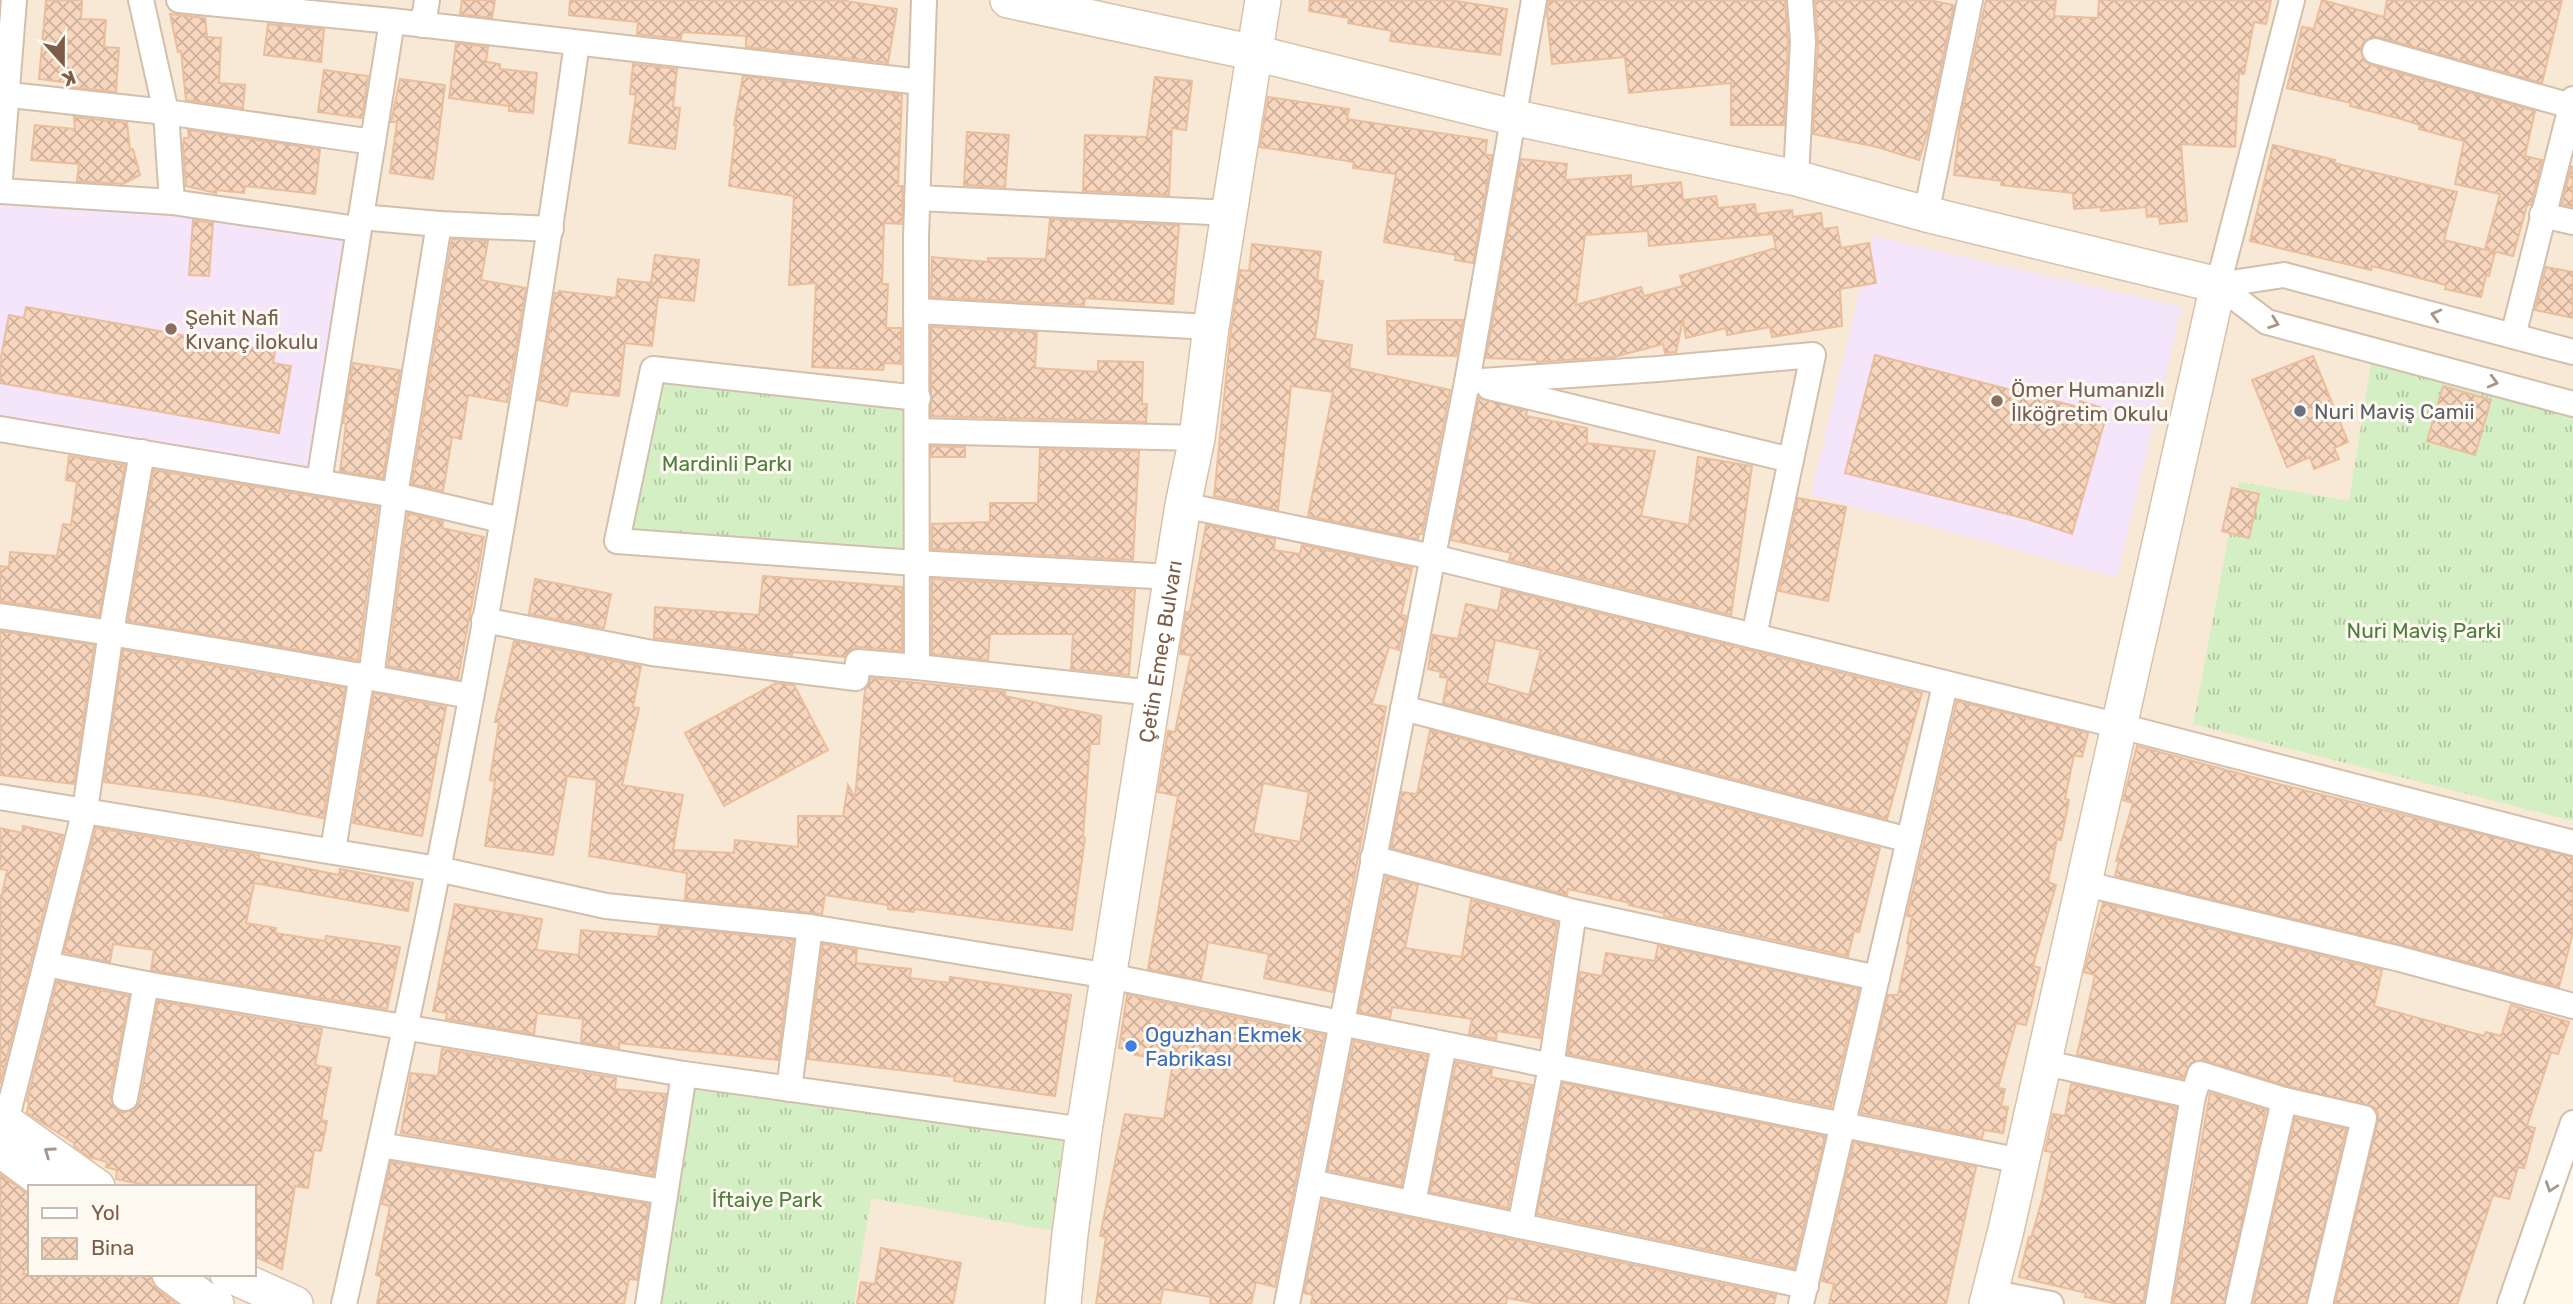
<svg xmlns="http://www.w3.org/2000/svg" width="2573" height="1304" font-family="Rubik,sans-serif">
<style>
.residential{fill:#f7e9d6;fill-rule:evenodd}
.education{fill:#f4e5fb}
.grass{fill:url(#grass-tufts)}
.building{fill:url(#building-cross-hatch);stroke:#ecbd9b;stroke-width:2;fill-rule:evenodd}
.lines{fill:none;stroke-linecap:round;stroke-linejoin:round}
.street-casing{stroke:#d3bfac;stroke-width:28}
.secondary-casing{stroke:#d9c1ab;stroke-width:38}
.street{stroke:#fff;stroke-width:24}
.secondary{stroke:#fff;stroke-width:35}
.oneway{stroke:#aa9688}
.education-dot{fill:#8d6e63;stroke:#fffaf1;stroke-width:2.5}
.worship-dot{fill:#6b7280;stroke:#fffaf1;stroke-width:2.5}
.shop-dot{fill:#3f7fe0;stroke:#fffaf1;stroke-width:2.5}
.labels{text-anchor:middle;dominant-baseline:central;stroke-width:6;stroke-linejoin:round;paint-order:stroke}
.education-label{font-size:21px;fill:#785e54;stroke:#fffaf1;text-anchor:start}
.worship-label{font-size:21px;fill:#5b616d;stroke:#fffaf1;text-anchor:start}
.park-label{font-size:21px;fill:#4c7e3c;stroke:#fffaf1}
.street-label{font-size:21px;fill:#7d5d48;stroke:#fffaf1}
.shop-label{font-size:21px;fill:#366cbe;stroke:#fffaf1;text-anchor:start}
</style>
<defs>
<pattern id="grass-tufts" width="24" height="20" patternUnits="userSpaceOnUse" patternTransform="scale(1.75)"><rect width="24" height="20" fill="#d4efc4"/><path d="M3 7l-1-3M5 7V3M7 7l1-3M15 17l-1-3M17 17v-4M19 17l1-3" fill="none" stroke="#b1c5a1"/></pattern>
<pattern id="building-cross-hatch" width="8" height="8" patternUnits="userSpaceOnUse" patternTransform="scale(1.75)"><rect width="8" height="8" fill="#f7d6bd"/><path d="M0 0l8 8M0 8l8-8" fill="none" stroke="#cdb19c"/></pattern>
</defs>
<rect width="100%" height="100%" fill="#fff7e9"/>
<path class="residential" d="M0 0H2573V1125L2516 1304H0ZM30 1187H254V1274H30Z"/>
<g class="education">
<polygon points="0,191 357,229 319,482 0,429"/>
<polygon points="1873,236 2182,307 2117,577 1811,495"/>
</g>
<g class="grass">
<polygon points="2371,364 2573,417 2573,821 2193,724 2239,482 2349,501"/>
<polygon points="653,369 918,398 915,563 617,541"/>
<polygon points="684,1074 1084,1130 1070,1234 871,1198 854,1304 648,1304"/>
</g>
<g class="building">
<polygon points="46,0 82,0 81,19 106,20 104,47 119,48 116,92 71,87 70,83 39,79"/>
<polygon points="462,0 495,0 492,18 460,14"/>
<polygon points="570,0 840,0 897,9 888,63 746,47 746,36 682,32 681,39 637,34 638,22 569,15"/>
<polygon points="1310,0 1450,0 1507,9 1500,55 1390,41 1392,31 1348,23 1349,18 1309,11"/>
<polygon points="1549,0 1785,0 1788,42 1784,125 1731,125 1731,83 1629,93 1625,57 1552,64 1547,13"/>
<polygon points="1815,0 1929,0 1954,5 1927,134 1919,160 1877,147 1813,134 1818,43"/>
<polygon points="1986,0 2056,0 2054,16 2098,18 2099,0 2271,0 2266,24 2254,22 2244,74 2239,73 2235,147 2181,144 2187,221 2160,224 2159,216 2147,217 2146,207 2101,211 2101,207 2074,209 2073,193 2001,185 2002,181 1954,175 1960,122"/>
<polygon points="2322,0 2384,17 2387,0 2562,0 2542,83 2379,37 2365,40 2361,48 2364,61 2371,65 2535,111 2525,156 2542,160 2531,205 2527,205 2513,256 2485,249 2500,194 2455,184 2464,141 2419,129 2420,125 2401,119 2350,106 2351,103 2287,88 2302,27 2314,29"/>
<polygon points="170,14 205,18 207,37 221,38 219,83 245,85 243,108 186,100 181,51 178,52"/>
<polygon points="268,24 324,29 321,62 264,55"/>
<polygon points="456,43 488,47 486,62 500,64 500,69 537,73 533,113 509,111 509,106 449,98"/>
<polygon points="633,64 677,69 673,107 680,108 675,149 629,143 636,95 630,94"/>
<polygon points="324,70 368,76 362,118 318,112"/>
<polygon points="743,76 902,95 898,186 903,186 902,224 884,223 882,284 888,284 886,328 901,328 901,364 884,363 883,370 812,367 816,283 789,285 794,196 729,186 736,125 734,125"/>
<polygon points="1155,77 1192,81 1186,130 1172,128 1169,195 1083,191 1085,135 1147,137"/>
<polygon points="400,79 445,85 433,179 390,173 397,122 391,122"/>
<polygon points="1268,97 1349,109 1347,119 1487,140 1485,155 1492,155 1473,263 1455,260 1456,255 1384,242 1396,174 1353,168 1354,162 1260,147"/>
<polygon points="74,117 127,123 130,150 133,149 140,175 123,184 77,181 79,164 31,160 35,125 75,129"/>
<polygon points="188,130 320,149 315,194 245,186 244,193 216,190 216,193 186,186 183,145 184,138 189,138"/>
<polygon points="967,132 1009,135 1005,187 964,185"/>
<polygon points="2273,145 2335,160 2334,163 2457,192 2444,240 2495,252 2489,276 2486,275 2481,297 2445,289 2446,285 2372,266 2371,270 2250,241"/>
<path d="M1521 159 1567 164 1565 180 1631 175V187L1681 182 1683 200 1716 196 1718 208 1755 204 1756 214 1792 210 1793 217 1821 213 1823 229 1837 227 1841 248 1869 243 1876 283 1840 289 1842 326 1772 337 1770 327 1727 335 1726 328 1686 338 1683 319 1676 352 1665 353 1663 344 1614 357 1537 362V360L1486 358ZM1648 231 1649 246 1773 234 1776 248 1680 276 1683 286 1644 296 1641 287 1576 305 1585 235Z"/>
<polygon points="2571,166 2573,167 2573,207 2562,204"/>
<polygon points="1050,219 1179,225 1173,304 1085,298 1084,305 931,297 932,257 988,262 988,258 1046,259"/>
<polygon points="193,220 213,223 209,276 189,275"/>
<polygon points="452,239 488,241 481,280 526,288 507,402 468,395 461,439 452,437 443,491 412,484"/>
<polygon points="1252,244 1321,252 1317,280 1323,281 1315,339 1352,345 1349,368 1450,390 1422,534 1419,534 1418,539 1308,516 1333,392 1291,386 1278,510 1214,496 1231,330 1240,270 1249,271"/>
<polygon points="655,255 699,260 694,301 658,297 652,346 625,343 619,396 570,391 567,406 538,400 555,293 558,293 559,291 616,298 618,279 651,283"/>
<polygon points="2546,267 2573,272 2573,318 2535,310"/>
<polygon points="26,307 275,352 273,363 291,366 279,433 0,383 0,362 9,315 24,318"/>
<polygon points="1422,320 1463,320 1456,356 1388,354 1387,321"/>
<polygon points="931,327 1037,332 1035,368 1098,372 1098,361 1143,362 1142,404 1147,404 1146,422 931,416"/>
<polygon points="1875,355 2078,407 2080,401 2108,410 2072,534 2027,519 1845,473"/>
<polygon points="2313,356 2348,442 2334,448 2339,459 2314,469 2310,457 2287,467 2252,380"/>
<polygon points="353,363 400,370 383,478 340,471 346,424 343,423"/>
<polygon points="2443,386 2491,400 2475,455 2427,441"/>
<polygon points="1479,398 1527,411 1526,416 1587,428 1587,443 1655,451 1641,516 1689,525 1698,457 1752,466 1731,615 1509,560 1511,553 1451,540"/>
<polygon points="931,446 965,447 965,457 931,457"/>
<polygon points="1040,449 1139,451 1133,560 932,549 932,524 990,522 990,503 1038,503"/>
<polygon points="69,456 125,465 99,616 0,601 0,566 9,567 10,552 57,556 63,524 71,525 77,482 66,480"/>
<polygon points="154,470 378,507 358,660 128,621"/>
<polygon points="2232,488 2259,494 2249,538 2222,531"/>
<polygon points="1798,498 1846,507 1828,601 1779,591"/>
<polygon points="408,513 443,522 442,528 484,537 458,679 388,666"/>
<path d="M1206 525 1275 539 1274 550 1300 554 1302 545 1412 568 1401 615 1406 616 1399 650 1389 647 1372 704 1386 707 1333 992 1264 978 1269 954 1208 942 1201 980 1148 969 1178 796 1158 792 1168 731 1175 732 1191 655 1180 654 1186 612H1190ZM1263 783 1309 792 1300 842 1253 833Z"/>
<polygon points="763,576 902,587 902,651 859,647 851,649 845,657 793,652 792,655 654,638 655,607 759,615"/>
<polygon points="535,579 611,594 604,628 529,614"/>
<polygon points="932,579 1135,590 1129,675 1071,669 1073,634 990,634 988,660 932,654"/>
<path d="M1502 589 1922 693 1887 819 1443 703 1448 678 1440 677 1441 672 1428 669 1433 635 1458 639 1466 604 1498 611ZM1495 640 1541 650 1529 695 1487 683Z"/>
<polygon points="0,631 94,645 74,784 0,775"/>
<polygon points="514,641 641,666 633,707 639,708 622,785 683,795 676,832 672,834 676,834 673,850 734,853 735,840 798,847 798,816 843,816 848,785 855,798 865,689 871,678 1005,692 1005,696 1101,716 1099,744 1090,744 1083,837 1085,838 1072,930 914,909 914,912 888,909 888,905 825,895 822,914 685,899 687,873 589,856 597,780 567,776 553,855 485,846 495,781 490,780 499,722 495,722"/>
<polygon points="123,650 345,688 323,818 206,796 104,782"/>
<polygon points="776,683 794,685 828,750 724,806 685,733"/>
<polygon points="374,693 446,707 422,836 353,823"/>
<polygon points="1957,701 2088,733 2082,757 2074,755 2065,799 2069,800 2061,840 2057,839 2048,882 2056,885 2033,966 2040,968 2031,1006 2026,1025 2016,1023 1998,1088 2005,1089 2001,1106 2008,1107 2003,1133 1984,1130 1982,1138 1861,1113 1888,995 1898,995 1909,944 1907,943 1912,917 1907,916"/>
<polygon points="1430,730 1880,848 1859,932 1854,931 1848,956 1664,916 1664,913 1629,905 1630,903 1568,889 1567,895 1391,848 1402,792 1417,794"/>
<polygon points="2137,746 2267,781 2573,857 2573,932 2559,987 2403,945 2115,876 2119,861 2116,861 2133,803 2123,800"/>
<polygon points="23,826 63,835 0,1084 0,895 2,895 7,870 0,869 0,828 22,833"/>
<polygon points="96,828 259,855 259,859 339,875 340,869 413,883 408,911 254,883 246,923 276,928 275,933 325,941 326,936 400,947 387,1009 151,970 154,950 113,944 110,962 64,952"/>
<polygon points="1386,877 1418,885 1405,948 1462,957 1471,900 1557,923 1540,1038 1497,1031 1496,1039 1469,1034 1472,1019 1392,1007 1390,1018 1359,1012"/>
<polygon points="2103,903 2382,970 2374,1006 2484,1036 2486,1032 2501,1036 2511,1005 2569,1022 2558,1054 2551,1052 2527,1126 2535,1128 2524,1168 2518,1167 2509,1199 2493,1195 2457,1304 2335,1304 2378,1121 2378,1113 2374,1107 2288,1086 2204,1060 2191,1063 2183,1078 2077,1055 2095,975 2084,972"/>
<polygon points="455,904 542,919 536,950 579,955 581,930 658,937 660,926 793,940 778,1060 619,1043 619,1048 581,1042 583,1019 537,1013 534,1034 446,1019 447,1013 433,1011"/>
<polygon points="823,944 857,950 856,963 911,969 910,978 949,983 950,977 1071,995 1055,1096 954,1081 955,1077 808,1059"/>
<polygon points="1658,945 1859,989 1831,1107 1568,1054 1580,972 1602,976 1606,953 1655,961"/>
<polygon points="57,981 129,996 110,1096 115,1109 123,1113 136,1108 140,1101 158,1001 322,1029 315,1065 331,1068 321,1120 327,1121 321,1151 314,1150 308,1188 295,1186 282,1269 254,1256 254,1187 155,1187 116,1179 117,1170 106,1167 107,1162 89,1157 74,1146 74,1143 27,1113 29,1102 27,1101"/>
<polygon points="1127,995 1324,1035 1275,1287 1256,1282 1251,1304 1210,1304 1211,1297 1163,1289 1160,1304 1096,1304 1106,1237 1100,1236 1125,1114 1164,1119 1173,1061 1135,1055 1136,1051 1119,1048"/>
<polygon points="1354,1041 1427,1056 1401,1186 1328,1170"/>
<polygon points="442,1049 616,1078 615,1089 666,1094 653,1175 401,1133 411,1073 438,1076"/>
<polygon points="1456,1062 1492,1069 1491,1077 1532,1085 1508,1208 1430,1192"/>
<polygon points="1563,1083 1825,1136 1794,1268 1537,1214"/>
<polygon points="2071,1084 2176,1107 2143,1304 2117,1304 2085,1297 2086,1293 2019,1277 2029,1237 2031,1238 2042,1200 2052,1152 2045,1151 2053,1114 2065,1116"/>
<polygon points="2210,1093 2266,1110 2224,1304 2173,1304"/>
<polygon points="2295,1118 2346,1129 2306,1304 2253,1304"/>
<polygon points="1854,1142 1976,1167 1946,1304 1829,1304 1834,1284 1822,1281"/>
<polygon points="391,1162 649,1204 637,1280 629,1279 624,1304 377,1304 382,1277 376,1275 390,1206 382,1204"/>
<polygon points="0,1174 30,1196 30,1260 23,1274 146,1274 151,1278 158,1290 177,1304 0,1304"/>
<polygon points="1323,1200 1776,1295 1774,1304 1539,1304 1507,1298 1506,1304 1311,1304 1313,1295 1304,1293"/>
<polygon points="881,1248 961,1263 953,1304 857,1304 861,1282 875,1284"/>
</g>
<g class="lines">
<g class="street-casing">
<g id="street">
<polyline points="141,0 166,112 172,202"/>
<polyline points="179,0 392,21 921,82"/>
<polyline points="423,25 427,0"/>
<polyline points="2375,51 2571,106"/>
<polyline points="0,94 166,112 373,142"/>
<polyline points="0,178 14,0"/>
<polyline points="1796,178 1803,42 1800,0"/>
<polyline points="0,191 172,202 357,229"/>
<polyline points="917,198 1231,213"/>
<polyline points="1926,214 1970,0"/>
<polyline points="2542,215 2573,222"/>
<polyline points="361,217 439,224 551,229"/>
<polyline points="2218,285 2267,322 2573,404"/>
<polyline points="2218,285 2284,275 2573,352"/>
<polyline points="2218,285 2292,0"/>
<polyline points="916,311 1211,327"/>
<polyline points="2513,336 2573,99"/>
<polyline points="1467,382 1658,369 1813,355 1754,636"/>
<polyline points="1489,387 1791,460"/>
<polyline points="918,398 653,369 617,541 915,563 1172,577"/>
<polyline points="0,429 395,495 501,520"/>
<polyline points="917,431 1197,438"/>
<polyline points="319,482 392,21"/>
<polyline points="1183,505 1433,557 2120,726 2573,843"/>
<path d="M0 616C158 639 314 667 470 696"/>
<polyline points="484,620 652,653 856,678 858,662 917,667 916,237 924,0"/>
<polyline points="917,667 1153,693"/>
<polyline points="371,678 395,495 439,224"/>
<polyline points="1403,708 1909,840"/>
<polyline points="0,797 438,869 606,906 810,927 1109,976 2021,1161"/>
<polyline points="333,850 362,675"/>
<polyline points="1373,858 1574,912 1877,978"/>
<polyline points="2082,883 2400,959 2573,1006"/>
<polyline points="46,964 146,984 684,1074 1084,1130"/>
<polyline points="2042,1062 2193,1096 2200,1074 2284,1100 2364,1118 2320,1304"/>
<polyline points="789,1089 810,927"/>
<polyline points="125,1098 146,984"/>
<polyline points="2,1137 85,810 111,632 142,452"/>
<polyline points="380,1145 665,1192"/>
<polyline points="1311,1182 1806,1286"/>
<polyline points="1413,1203 1444,1045"/>
<polyline points="1520,1226 1551,1067 1574,912"/>
<polyline points="1989,1292 2051,1304"/>
<path d="M344 1304C377 1159 409 1014 438 869 493 596 538 319 577 43"/>
<polyline points="648,1304 684,1074"/>
<polyline points="1287,1304 1467,382 1534,0"/>
<polyline points="1801,1304 1945,685"/>
<polyline points="2158,1304 2193,1096"/>
<polyline points="2238,1304 2284,1100"/>
<polyline points="2510,1304 2573,1123"/>
</g>
</g>
<g class="secondary-casing">
<g id="secondary">
<polyline points="1008,0 1255,53 1512,117 1796,178 1926,214 2218,285 2006,1230 1987,1304"/>
<polyline points="0,1118 97,1187"/>
<polyline points="0,1149 51,1187"/>
<polyline points="170,1274 204,1299 216,1304"/>
<polyline points="228,1274 295,1304"/>
<path id="s1" d="M1063 1304 1070 1234 1084 1130 1183 505 1197 438 1211 327 1263 0"/>
</g>
</g>
<use href="#street" class="street"/>
<use href="#secondary" class="secondary"/>
</g>
<defs><path id="oneway-chevron" d="M-2-3.5L2.5 0L-2 3.5" fill="none" stroke-width="1.6" stroke-linecap="round" stroke-linejoin="round" transform="scale(1.75)"/></defs>
<g class="oneway">
<use href="#oneway-chevron" transform="translate(2436 315) rotate(-165)"/>
<use href="#oneway-chevron" transform="translate(2274 323) rotate(20)"/>
<use href="#oneway-chevron" transform="translate(2493 382) rotate(15)"/>
<use href="#oneway-chevron" transform="translate(49 1152) rotate(-145)"/>
<use href="#oneway-chevron" transform="translate(2551 1187) rotate(109)"/>
</g>
<g class="education-dot">
<circle cx="171" cy="329" r="7"/>
<circle cx="1997" cy="401" r="7"/>
</g>
<circle class="worship-dot" cx="2300" cy="411" r="7"/>
<circle class="shop-dot" cx="1131" cy="1046" r="7"/>
<g class="labels">
<g class="education-label">
<text x="185" y="317">Şehit Nafi<tspan x="185" dy="24">Kıvanç ilokulu</tspan></text>
<text x="2011" y="389">Ömer Humanızlı<tspan x="2011" dy="24">İlköğretim Okulu</tspan></text>
</g>
<g class="worship-label">
<text x="2314" y="411">Nuri Maviş Camii</text>
</g>
<g class="park-label">
<text x="727" y="463">Mardinli Parkı</text>
<text x="2424" y="630">Nuri Maviş Parki</text>
<text x="767" y="1199">İftaiye Park</text>
</g>
<g class="street-label">
<text stroke="none"><textPath href="#s1" startOffset="660">Çetin Emeç Bulvarı</textPath></text>
</g>
<g class="shop-label">
<text x="1145" y="1034">Oguzhan Ekmek<tspan x="1145" dy="24">Fabrikası</tspan></text>
</g>
</g>
<rect x="28" y="1185" width="228" height="91" fill="#fffaf1" stroke="#cbbbad" stroke-width="2"/>
<rect x="42" y="1208" width="35" height="10" fill="#ffffff" stroke="#cbbbad" stroke-width="2"/>
<text x="91" y="1220" font-size="21" fill="#7d5d48">Yol</text>
<rect x="42" y="1238" width="35" height="21" fill="url(#building-cross-hatch)" stroke="#cbbbad" stroke-width="2"/>
<text x="91" y="1255" font-size="21" fill="#7d5d48">Bina</text>
<g transform="translate(63 63) rotate(159)" stroke="#fffaf1" stroke-width="5" paint-order="stroke">
<path d="M0-5L12 26L0 18L-12 26Z" fill="#7d5d48"/>
<text y="-10" font-size="19" font-weight="bold" text-anchor="middle" fill="#7d5d48">K</text>
</g>
</svg>
